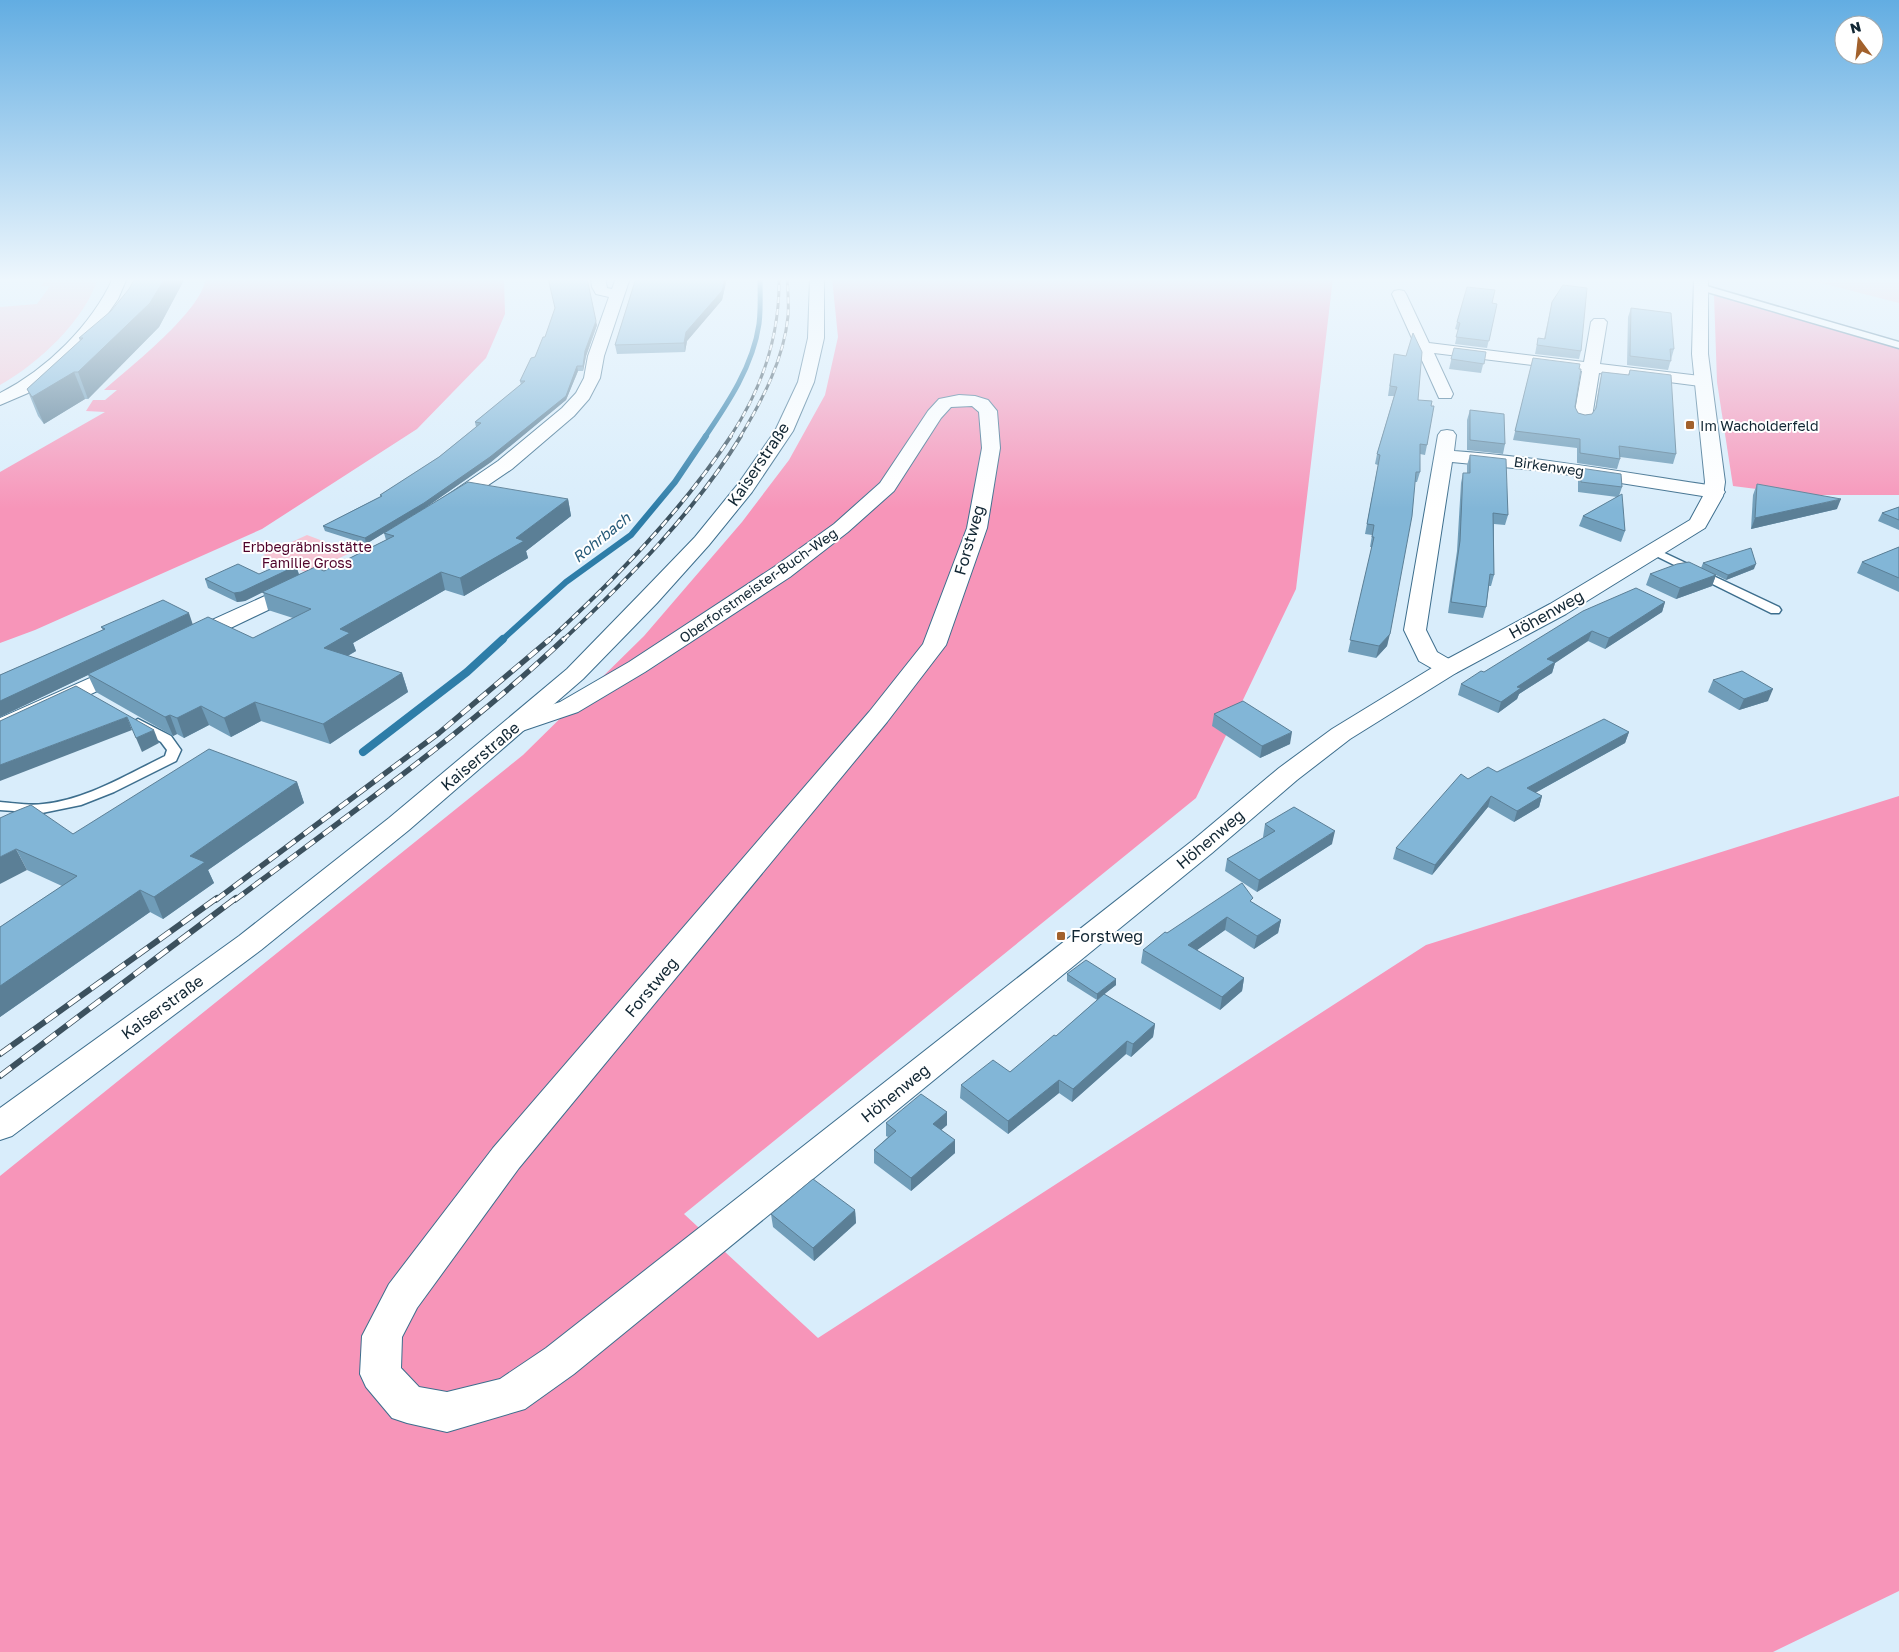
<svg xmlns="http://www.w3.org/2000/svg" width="1899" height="1652" font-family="'Golos Text',sans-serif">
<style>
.green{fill:#f5c5d4}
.forest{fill:#f795b9}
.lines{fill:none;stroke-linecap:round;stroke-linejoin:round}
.stream-far2{stroke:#2e7da8;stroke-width:5}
.stream-far1{stroke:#2e7da8;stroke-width:6}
.stream{stroke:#2e7da8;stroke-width:8}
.service-casing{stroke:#3d6e8d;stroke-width:3}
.minor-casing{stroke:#3d6e8d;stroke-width:2}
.tertiary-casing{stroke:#3d6e8d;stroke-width:2}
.secondary-casing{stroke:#3d6e8d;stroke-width:2}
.service{fill:#fff;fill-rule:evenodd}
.minor{fill:#fff;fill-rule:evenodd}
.tertiary{fill:#fff;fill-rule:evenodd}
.secondary{fill:#fff;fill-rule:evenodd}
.rail-far3-casing{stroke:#3c515e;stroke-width:3}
.rail-far2-casing{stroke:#3c515e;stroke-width:4}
.rail-far1-casing{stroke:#3c515e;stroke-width:5.5}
.rail-casing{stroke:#3c515e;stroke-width:6}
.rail-far3{stroke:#fff;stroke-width:2;stroke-dasharray:6;stroke-linecap:butt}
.rail-far2{stroke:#fff;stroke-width:2.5;stroke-dasharray:8;stroke-linecap:butt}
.rail-far1{stroke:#fff;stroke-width:4;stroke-dasharray:11;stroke-linecap:butt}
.rail{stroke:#fff;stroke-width:4.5;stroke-dasharray:14;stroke-linecap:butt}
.wall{fill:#709db9}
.shaded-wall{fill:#5b7f96}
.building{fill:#82b6d7;stroke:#5b7f96}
.poi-dot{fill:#a2612c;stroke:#fff;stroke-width:2}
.labels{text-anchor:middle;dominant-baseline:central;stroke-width:4;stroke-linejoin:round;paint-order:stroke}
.far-poi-label{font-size:14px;fill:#112633;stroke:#fff;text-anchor:start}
.far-street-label{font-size:14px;fill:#112633;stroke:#fff}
.far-park-label{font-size:14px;fill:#50032b;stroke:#fff}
.far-water-label{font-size:15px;font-style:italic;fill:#275b7a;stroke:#fff}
.street-label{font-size:16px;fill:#112633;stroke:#fff}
.poi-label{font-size:16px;fill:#112633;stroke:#fff;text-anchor:start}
</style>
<rect width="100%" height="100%" fill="#d9edfb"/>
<g class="green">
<path d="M48 278H98C85 320 38 364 0 385V307L37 304 50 286H41Z"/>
<polygon points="1802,278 1899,278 1899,303"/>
<polygon points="307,535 352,552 308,573 263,555"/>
</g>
<g class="forest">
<path d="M206 278H504L505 314 486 358 417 429 262 529 35 630 0 643V472L105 412 86 411 93 400H105L117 390H104C131 366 201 312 206 278Z"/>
<polygon points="832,278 1333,278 1296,589 1196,798 684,1214 818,1338 1426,945 1899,796 1899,1591 1773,1652 0,1652 0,1176 523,755 644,636 742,522 789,460 825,395 838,337"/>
<polygon points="1714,295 1899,349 1899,495 1805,495 1733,486 1717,382"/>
</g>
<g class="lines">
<path class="stream-far2" d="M705 437C728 403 753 366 759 324 761 309 760 293 760 278"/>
<polyline class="stream-far1" points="502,640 566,582 631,535 675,482 706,436"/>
<polyline class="stream" points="363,752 467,672 503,639"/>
<g class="service-casing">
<g id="service">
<polygon points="1697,285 1703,285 1899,342 1899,348 1697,289"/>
<polygon points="1654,548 1779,607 1781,610 1779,613 1771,613 1650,553 1648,551"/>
<path d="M138 719 171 736 181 750 176 761 114 792 81 805 42 813 0 810V802C14 803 29 806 43 804 86 800 126 775 165 756L167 750 161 742 133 726 131 723Z"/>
</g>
</g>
<g class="minor-casing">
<g id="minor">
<polygon points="591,278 605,278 607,288 612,289 616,278 630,278 604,356 600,378 589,399 574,416 512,469 453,509 446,511 439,509 436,505 439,501 498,461 562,408 576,393 584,378 588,356 609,297 596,294 592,287"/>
<polygon points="1399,290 1404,291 1406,294 1429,343 1584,362 1591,322 1594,319 1604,319 1607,322 1600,364 1700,376 1706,377 1708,381 1706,385 1700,386 1599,373 1592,417 1589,421 1583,422 1577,421 1574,417 1582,371 1434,353 1453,394 1451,398 1439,398 1392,294 1394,291"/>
<path d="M1447 430 1453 431 1456 435 1454 451C1541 457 1628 473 1715 486L1722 488 1725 492 1722 496 1715 498 1545 471 1452 462 1426 630 1437 652 1456 663 1460 668 1456 673 1448 675 1440 673 1419 661 1404 630 1438 435 1441 431Z"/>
<polygon points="300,580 308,581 311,586 308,591 195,645 187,647 179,645 176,640 179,635"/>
<polygon points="126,662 134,664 138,669 134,674 9,732 0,735 0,718"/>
</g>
</g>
<g class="tertiary-casing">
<g id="tertiary">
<path d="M113 278H127L118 299 93 335 50 375 28 393 0 405V393C46 370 92 325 113 278Z"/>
<polygon points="1694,278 1708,278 1708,354 1725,482 1723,496 1705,528 1566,614 1456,673 1350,739 1297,780 1212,853 574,1374 525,1409 447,1432 407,1423 392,1418 366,1387 360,1374 362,1336 389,1284 493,1148 869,712 923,644 967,528 982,448 979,412 972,406 951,407 941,418 894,491 848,532 790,577 645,672 578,712 516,733 507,730 503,725 507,720 560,702 629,662 774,567 834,524 880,483 928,411 939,399 959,395 975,396 988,400 997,411 1000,448 987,528 946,645 887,722 519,1168 417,1308 402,1337 401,1368 419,1387 447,1392 500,1379 546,1348 1192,841 1279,768 1332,729 1440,663 1550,604 1690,520 1703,496 1705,482 1692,354"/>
</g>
</g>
<g class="secondary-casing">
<polygon id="secondary" points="810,278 824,278 824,338 814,382 793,431 752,492 709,545 657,603 583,679 409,830 261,950 12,1136 0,1140 0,1108 239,936 389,818 567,669 641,593 695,537 738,484 775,431 798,382 808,338"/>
</g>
<use href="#service" class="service"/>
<use href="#minor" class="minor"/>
<use href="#tertiary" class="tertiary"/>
<use href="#secondary" class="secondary"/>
<g class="rail-far3-casing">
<g id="rail-far3">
<path d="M730 437C762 389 780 336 779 278"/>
<path d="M740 437C762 401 784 359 788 316 789 304 788 291 787 278"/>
</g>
</g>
<g class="rail-far2-casing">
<g id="rail-far2">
<path d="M549 640C616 578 680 513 731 436"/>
<path d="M563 640C628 579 694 513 741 436"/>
</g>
</g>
<g class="rail-far1-casing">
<g id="rail-far1">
<polyline points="216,900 439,733 550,639"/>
<path d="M235 900C347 816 462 735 564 639"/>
</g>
</g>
<g class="rail-casing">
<g id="rail">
<polyline points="0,1054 217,898"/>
<polyline points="0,1076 236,898"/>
</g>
</g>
<use href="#rail-far3" class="rail-far3"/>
<use href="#rail-far2" class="rail-far2"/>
<use href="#rail-far1" class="rail-far1"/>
<use href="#rail" class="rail"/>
</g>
<g class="wall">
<polygon points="636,278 727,278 722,300 687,341 685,352 617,354 615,345"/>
<polygon points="184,280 159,327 88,399 85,399 44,424 38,416 27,389 80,341 79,338"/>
<polygon points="1552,302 1581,351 1579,359 1535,354 1538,338 1544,339"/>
<polygon points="1492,303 1497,304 1487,348 1455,344 1458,330 1455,329 1457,322"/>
<polygon points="1631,308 1674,349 1668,370 1627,365 1628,317"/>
<polygon points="597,325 586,356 583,371 578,371 566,400 491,462 425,508 366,544 325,531 323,526 381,496 380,495 439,457 476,427 475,422 521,385 520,381 535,357"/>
<polygon points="1454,348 1486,352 1481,373 1449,369"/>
<polygon points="1394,354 1418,400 1431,406 1427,445 1425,455 1420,454 1420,472 1417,482 1415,482 1387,646 1376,658 1348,652 1372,547 1370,547 1372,535 1365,534 1378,465 1375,464 1377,454 1394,396 1388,396"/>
<polygon points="1533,358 1579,369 1575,407 1578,413 1585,415 1592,414 1595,410 1600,381 1602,372 1628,375 1630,370 1676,454 1673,464 1620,457 1620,459 1617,469 1577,463 1577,448 1513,440"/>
<polygon points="1470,410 1505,444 1503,454 1467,450 1467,420"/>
<polygon points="1470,455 1508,515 1505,525 1494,524 1494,575 1491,586 1489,586 1486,607 1483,618 1448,613 1457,551 1461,483 1463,473 1467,473 1467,465"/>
<polygon points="1580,468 1622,487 1619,496 1625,531 1621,542 1579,526 1583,516 1617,497 1578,492 1578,478"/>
<polygon points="1757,484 1837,509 1751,529 1753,495"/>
<polygon points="568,499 571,516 526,551 528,558 464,596 445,590 353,643 356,651 348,656 402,673 408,692 330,744 261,721 231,737 209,725 184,738 177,734 173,736 96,692 88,675 0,717 0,675 103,630 101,627 193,624 253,638 293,618 268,610 263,592 245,601 237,602 208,588 205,579 259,574 296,566 299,574 324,571 386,540 384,533"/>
<polygon points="1899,507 1899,530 1878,521 1882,513"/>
<polygon points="1899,547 1899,592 1857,573 1862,562"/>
<polygon points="1703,563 1754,569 1726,580 1716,575 1712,586 1676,599 1646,585 1650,574 1701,568"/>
<polygon points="1665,602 1662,612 1605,649 1588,641 1555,663 1552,673 1519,694 1517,699 1498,713 1458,695 1461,684 1484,672"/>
<polygon points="1713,680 1768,701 1739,710 1708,692"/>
<polygon points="1214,714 1290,744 1260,758 1212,726"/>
<polygon points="1629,732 1625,743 1535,793 1542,796 1539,807 1514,822 1488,807 1432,875 1393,859 1396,848 1468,779 1497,772"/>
<polygon points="297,782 304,803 208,870 214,883 163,919 150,912 0,1017 0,927 62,886 27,870 0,818 73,834"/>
<polygon points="1265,824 1332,844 1257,892 1225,871 1227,859 1264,837 1263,837"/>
<polygon points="1252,902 1281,920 1278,933 1254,949 1225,930 1197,950 1244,978 1242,991 1220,1010 1141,963 1143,950 1167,933"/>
<polygon points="1067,974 1116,985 1104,994 1155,1024 1153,1037 1131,1057 1126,1054 1072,1102 1059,1093 1008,1134 960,1098 961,1085 1010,1072 1056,1036 1097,1000 1067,981"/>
<polygon points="947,1112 947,1125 941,1130 955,1153 911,1191 874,1163 874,1150 888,1137 886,1136 886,1123"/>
<polygon points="855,1210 856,1223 814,1261 773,1227 771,1214"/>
</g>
<g class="shaded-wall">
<polygon points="165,278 185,278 184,280 159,327 88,399 78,372"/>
<polygon points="725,278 727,278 722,300 687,341 685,352 684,343 686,332"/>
<polygon points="596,321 597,325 586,356 583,371 583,366 585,351"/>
<polygon points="577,366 578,371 566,400 491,462 425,508 366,544 365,538"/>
<polygon points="74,372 85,399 44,424 32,397"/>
<polygon points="568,499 571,516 526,551 528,558 464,596 460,578 516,538"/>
<polygon points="1841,499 1837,509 1751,529 1755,518"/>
<polygon points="1756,564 1754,569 1726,580 1728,575"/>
<polygon points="296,566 299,575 262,592 263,592 245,601 237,602 234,593"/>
<polygon points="441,572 445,590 353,643 356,651 329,666 324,648 340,629"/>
<polygon points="1716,575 1712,586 1676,599 1680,588"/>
<polygon points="1665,602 1662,612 1605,649 1609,638"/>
<polygon points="189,613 193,625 88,674 88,675 0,717 0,701"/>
<polygon points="1592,631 1588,641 1555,663 1552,673 1519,694 1517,699 1498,713 1501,702 1547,659"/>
<polygon points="1390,634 1387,646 1376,658 1379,646"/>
<polygon points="402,673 408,692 330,744 323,724"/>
<polygon points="1773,689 1768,701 1739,710 1744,699"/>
<polygon points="255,702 261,721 231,737 224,718"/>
<polygon points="201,706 209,725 184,738 177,718"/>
<polygon points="170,715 177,734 173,736 165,717"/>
<polygon points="127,717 132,730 0,781 0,765"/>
<polygon points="154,730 159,743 142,752 136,738"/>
<polygon points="1292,732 1290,744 1260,758 1262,746"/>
<polygon points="1629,732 1625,743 1524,799 1527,788"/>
<polygon points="297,782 304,803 208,870 214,883 163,919 154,897 190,856"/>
<polygon points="1491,796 1488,807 1432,875 1435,865"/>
<polygon points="1542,796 1539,807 1514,822 1517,811"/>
<polygon points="1335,831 1332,844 1257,892 1259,880"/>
<polygon points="16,849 27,870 0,884 0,857"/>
<polygon points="140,890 150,912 0,1017 0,986"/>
<polygon points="1227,917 1225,930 1186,958 1188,945"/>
<polygon points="1281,920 1278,933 1254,949 1257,936"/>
<polygon points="1244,978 1242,991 1220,1010 1222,997"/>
<polygon points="1116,979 1116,985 1097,1000 1097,994"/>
<polygon points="1155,1024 1153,1037 1131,1057 1133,1044"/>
<polygon points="1127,1041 1126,1054 1072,1102 1073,1089"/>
<polygon points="1059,1080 1059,1093 1008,1134 1008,1121"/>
<polygon points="947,1112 947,1125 933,1137 933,1124"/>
<polygon points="955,1140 955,1153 911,1191 911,1178"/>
<polygon points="855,1210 856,1223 814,1261 813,1248"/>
</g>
<g class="building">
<polygon points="135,278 165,278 150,303 78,372 74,372 32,397 27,389 83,338 79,338 111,311 129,289"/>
<polygon points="548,278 587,278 596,321 585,351 583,366 577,366 566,396 490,457 424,503 365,538 323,526 382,496 380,495 439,457 481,423 475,422 525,381 520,381 531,358 535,357 543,337 545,337 555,308"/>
<polygon points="636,278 725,278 722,291 686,332 684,343 615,345"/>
<polygon points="1563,285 1587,288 1581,351 1537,345 1538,338 1545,339 1552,302"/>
<polygon points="1467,287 1495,290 1492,303 1497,304 1489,341 1456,337 1460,323 1457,322"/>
<polygon points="1631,308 1671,313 1674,349 1670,349 1671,361 1630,356"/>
<polygon points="1413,333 1422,352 1418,400 1432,401 1431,406 1434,406 1427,445 1420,444 1420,472 1416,472 1412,516 1390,634 1379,646 1350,640 1374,537 1372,537 1374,525 1367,524 1380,455 1377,454 1397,387 1390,386 1394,354 1406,356"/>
<polygon points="1454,348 1486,352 1484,364 1451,359"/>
<polygon points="1533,358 1580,364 1579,369 1581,369 1575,407 1578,413 1585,415 1592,414 1596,408 1602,372 1629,375 1630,370 1671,375 1676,454 1619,446 1620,459 1580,453 1580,439 1515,431"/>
<polygon points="1470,410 1504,414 1505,444 1470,440"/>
<polygon points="1470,455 1506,459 1508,515 1493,513 1494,575 1490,574 1486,607 1451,602 1460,541 1463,473 1470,473"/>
<polygon points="1580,468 1621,474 1622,487 1581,482"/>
<polygon points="468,482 568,499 516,538 524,541 460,578 441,572 340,629 350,633 324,648 402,673 323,724 255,702 224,718 201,706 177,718 170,715 165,717 88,674 208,617 253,638 311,609 262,592 315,567 324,571 394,536 384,533"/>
<polygon points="1757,484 1841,499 1755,518"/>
<polygon points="1622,494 1625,531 1583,516"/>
<polygon points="1899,507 1899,520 1882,513"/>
<polygon points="1899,547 1899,578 1862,562"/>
<polygon points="1751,548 1756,564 1728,575 1703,563"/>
<polygon points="286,562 296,566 241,592 234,593 205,579 238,564 259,574"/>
<polygon points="1689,562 1716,575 1680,588 1650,574 1677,564"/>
<polygon points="1636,588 1665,602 1609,638 1592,631 1547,659 1555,662 1517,687 1521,688 1501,702 1461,684 1481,671 1484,672 1583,611"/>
<polygon points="163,600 189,613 0,701 0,675 105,629 101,627"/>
<polygon points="1742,671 1773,689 1744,699 1713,680"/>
<polygon points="76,686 154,730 136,738 127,717 0,765 0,721"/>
<polygon points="1243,701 1292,732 1262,746 1214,714"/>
<polygon points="1604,719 1629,732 1527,788 1542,796 1517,811 1491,796 1435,865 1396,848 1461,774 1468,779 1488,767 1497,772"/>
<polygon points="209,749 297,782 190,856 205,862 154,897 140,890 0,986 0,927 77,876 16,849 0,857 0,818 11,813 31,805 73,834"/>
<polygon points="1294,807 1335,831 1259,880 1227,859 1275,831 1265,824"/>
<polygon points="1242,883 1253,898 1250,901 1281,920 1257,936 1227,917 1188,945 1244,978 1222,997 1143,950 1165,932 1167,933"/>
<polygon points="1086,960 1116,979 1097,994 1067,974"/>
<polygon points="1104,994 1155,1024 1133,1044 1127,1041 1073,1089 1059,1080 1008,1121 961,1085 993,1060 1010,1072 1054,1035 1056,1036"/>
<polygon points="921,1094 947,1112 933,1124 955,1140 911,1178 874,1150 896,1131 886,1123"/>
<polygon points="813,1179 855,1210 813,1248 771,1214"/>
</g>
<linearGradient id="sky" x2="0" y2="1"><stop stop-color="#62ade2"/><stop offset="0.55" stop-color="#eef7fd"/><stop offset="1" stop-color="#eef7fd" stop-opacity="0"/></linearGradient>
<rect width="1899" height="509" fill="url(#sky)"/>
<g class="poi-dot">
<rect x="1685" y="420" width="10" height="10" rx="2.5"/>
<rect x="1056" y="931" width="10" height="10" rx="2.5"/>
</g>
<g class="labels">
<g class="far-poi-label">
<text x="1700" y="425">Im Wacholderfeld</text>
</g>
<g class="far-street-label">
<text transform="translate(1549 466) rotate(8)">Birkenweg</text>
<text transform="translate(758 585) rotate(-35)">Oberforstmeister-Buch-Weg</text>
</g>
<g class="far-park-label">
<text x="307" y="546">Erbbegräbnisstätte<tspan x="307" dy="16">Familie Gross</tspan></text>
</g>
<g class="far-water-label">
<text transform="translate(601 537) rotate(-39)">Rohrbach</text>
</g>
<g class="street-label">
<text transform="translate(758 464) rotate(-56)">Kaiserstraße</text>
<text transform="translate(969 540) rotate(-74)">Forstweg</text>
<text transform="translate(1546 614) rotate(-29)">Höhenweg</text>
<text transform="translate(480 756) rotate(-40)">Kaiserstraße</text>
<text transform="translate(1210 839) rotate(-40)">Höhenweg</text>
<text transform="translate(651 987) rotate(-50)">Forstweg</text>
<text transform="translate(162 1007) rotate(-36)">Kaiserstraße</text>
<text transform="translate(895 1093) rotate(-39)">Höhenweg</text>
</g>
<g class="poi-label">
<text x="1071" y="936">Forstweg</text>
</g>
</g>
<g transform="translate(1859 40) rotate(345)"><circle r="24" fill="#ffffff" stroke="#a0a8ad"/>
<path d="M0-4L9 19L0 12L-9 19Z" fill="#a2612c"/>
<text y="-8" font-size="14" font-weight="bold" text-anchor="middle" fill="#112633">N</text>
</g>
</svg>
